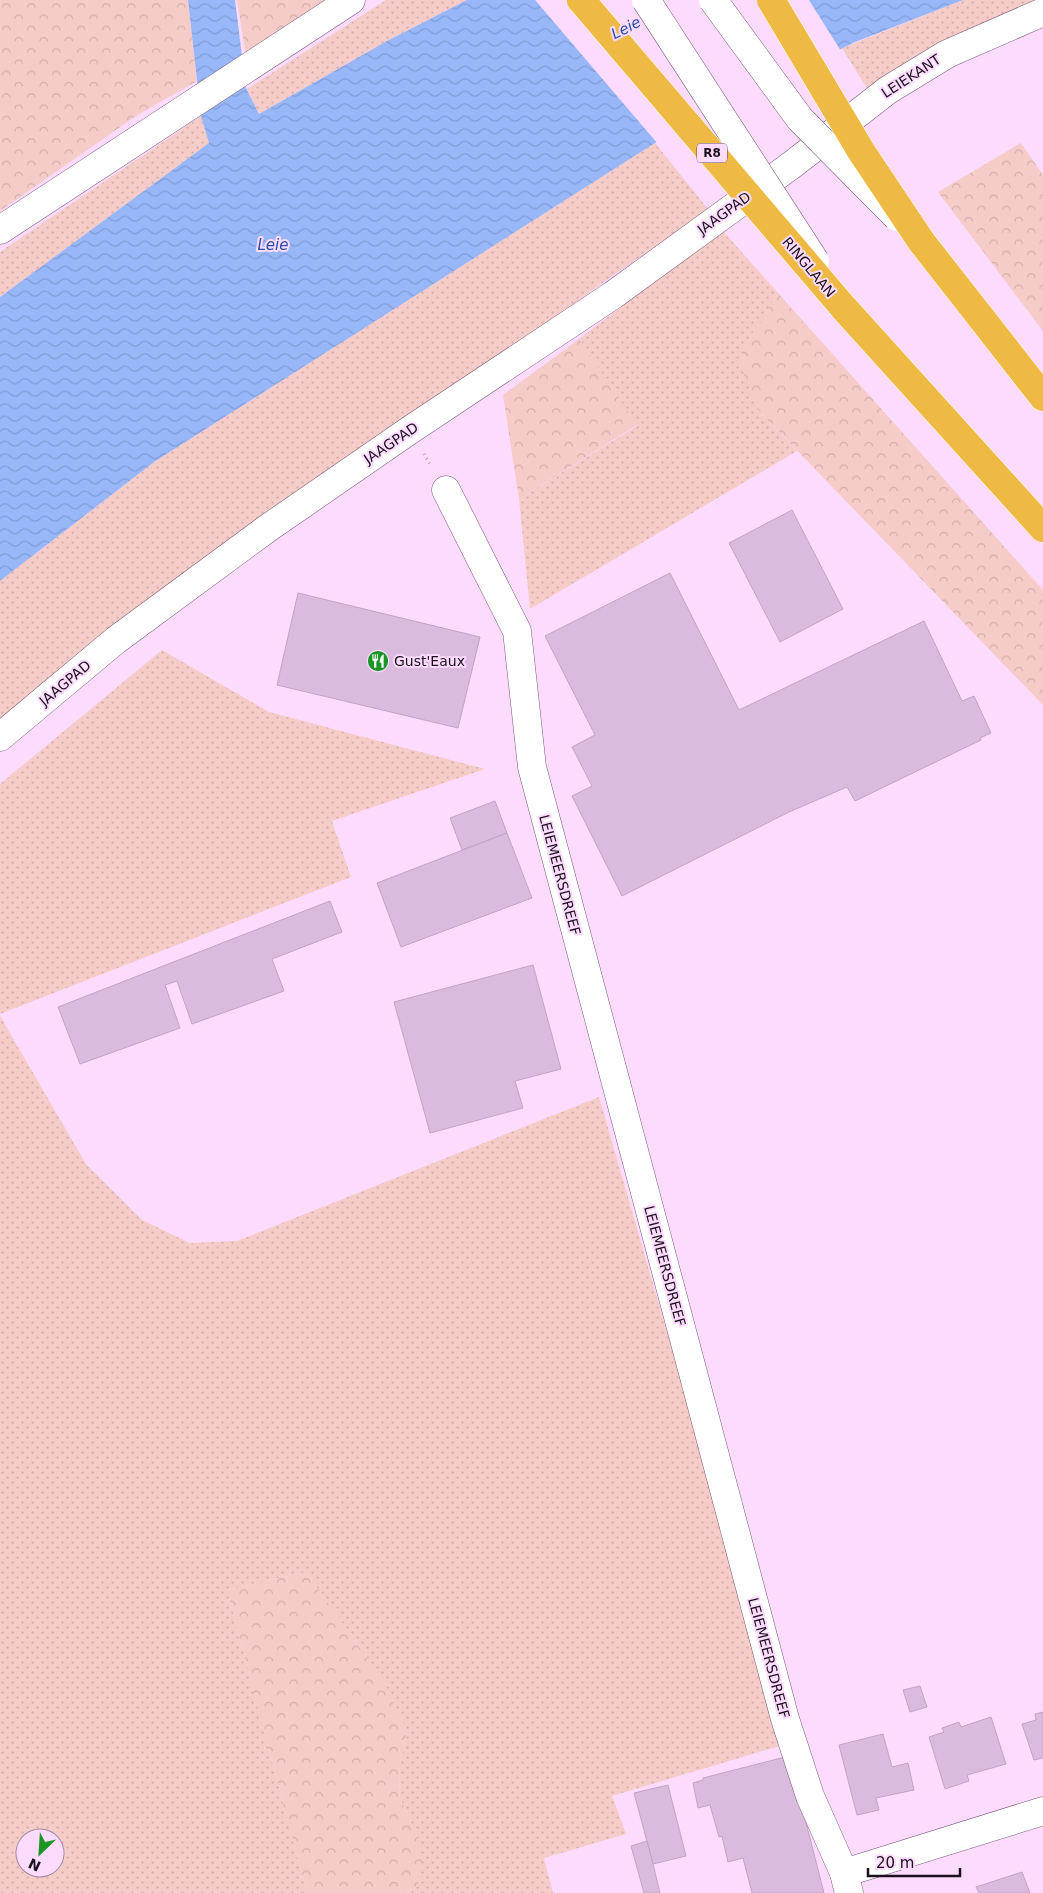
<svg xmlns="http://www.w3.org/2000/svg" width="1043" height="1893" font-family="'DejaVu Sans',sans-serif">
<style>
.green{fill:url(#green-dots);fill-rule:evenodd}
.forest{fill:url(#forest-crowns)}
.water{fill:url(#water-waves)}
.pier{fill:#fcdbff}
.building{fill:#dabadd;stroke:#c3a3c5}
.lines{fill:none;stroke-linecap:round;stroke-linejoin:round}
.minor-casing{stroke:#775a79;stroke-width:29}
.highway-casing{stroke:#fff;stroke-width:29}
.path{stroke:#b79cb9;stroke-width:3;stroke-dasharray:1 4;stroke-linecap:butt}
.minor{stroke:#fff;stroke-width:28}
.highway{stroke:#eeba43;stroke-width:28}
.minor-bridge-casing{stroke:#775a79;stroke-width:29;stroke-linecap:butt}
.highway-bridge-casing{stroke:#fff;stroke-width:29;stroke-linecap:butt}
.minor-bridge{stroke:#fff;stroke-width:28}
.highway-bridge{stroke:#eeba43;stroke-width:28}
.labels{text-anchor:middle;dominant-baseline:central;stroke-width:4;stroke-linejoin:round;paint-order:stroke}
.shield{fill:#fcdbff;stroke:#5f4e61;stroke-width:1}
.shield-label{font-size:12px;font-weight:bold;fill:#1c111d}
.street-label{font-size:14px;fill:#1c111d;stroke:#fcdbff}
.poi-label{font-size:14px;fill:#1c111d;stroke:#fcdbff;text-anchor:start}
.water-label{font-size:15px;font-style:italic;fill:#264eab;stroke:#fcdbff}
</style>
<defs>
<pattern id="green-dots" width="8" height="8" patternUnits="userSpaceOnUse" patternTransform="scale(1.25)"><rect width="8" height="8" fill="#f6ccc8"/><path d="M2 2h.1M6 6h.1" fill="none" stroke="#d2aeab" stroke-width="1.8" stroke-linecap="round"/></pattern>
<pattern id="forest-crowns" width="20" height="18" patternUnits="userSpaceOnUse" patternTransform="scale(1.25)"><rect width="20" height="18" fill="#f6ccc8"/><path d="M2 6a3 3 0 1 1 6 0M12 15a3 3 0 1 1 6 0" fill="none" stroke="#d2aeab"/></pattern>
<pattern id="water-waves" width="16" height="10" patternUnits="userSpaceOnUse" patternTransform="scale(1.25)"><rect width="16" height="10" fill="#97b7f9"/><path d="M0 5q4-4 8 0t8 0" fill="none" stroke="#829cd5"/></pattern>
</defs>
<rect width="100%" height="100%" fill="#fcdbff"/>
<g class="green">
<polygon points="386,0 467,0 387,41 259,114 247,89"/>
<polygon points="963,0 1043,0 868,90 842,48"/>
<polygon points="201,116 209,143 0,297 0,252"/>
<polygon points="655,143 708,209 463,381 0,721 0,581 154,462"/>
<polygon points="722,230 778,293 744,347 756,408 797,451 530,609 519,499 637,426 579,339"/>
<polygon points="162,650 269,712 485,769 332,821 351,877 0,1014 0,784"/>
<path d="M0 1016 86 1164 142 1220 190 1243 237 1241 599 1097 786 1744 612 1796 626 1834 544 1858 553 1893H407L417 1886 419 1840 400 1798 399 1770 407 1731 384 1682 306 1572 227 1590 307 1893H0ZM25 1838H55V1868H25Z"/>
</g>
<g class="forest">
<polygon points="0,0 188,0 197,81 136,116 0,211"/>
<polygon points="237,0 330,0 246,57"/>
<polygon points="1021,143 1043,175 1043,331 938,192"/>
<polygon points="778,293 1043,590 1043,705 756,408 740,363 744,347"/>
<polygon points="579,339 637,425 519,499 503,395"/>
<polygon points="306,1572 384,1682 407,1731 399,1770 400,1798 419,1840 423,1863 417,1886 407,1893 307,1893 227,1590"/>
</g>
<polygon class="water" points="188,0 235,0 246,88 259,114 387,41 467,0 963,0 855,42 655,143 154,462 0,581 0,297 209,143 201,116"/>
<polygon class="pier" points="535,0 809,0 841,51 658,144"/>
<g class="building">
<polygon points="792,510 843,609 780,642 729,543"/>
<polygon points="670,573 739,710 924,621 962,701 974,696 991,733 980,738 981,740 855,801 847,787 789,812 622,896 572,796 592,786 572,747 595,735 545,636"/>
<polygon points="298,593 480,637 458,728 277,685"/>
<polygon points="495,801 507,833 462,850 450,818"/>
<polygon points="507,833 532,898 401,947 377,883"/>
<polygon points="330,901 342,932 272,959 284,991 192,1024 177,981 165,985 180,1028 80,1064 58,1007"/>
<polygon points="533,965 561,1069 515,1081 523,1108 430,1133 394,1002"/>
<polygon points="920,1686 927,1707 910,1712 903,1690"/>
<polygon points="1043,1712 1043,1758 1034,1760 1022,1724 1036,1720 1035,1714"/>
<polygon points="991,1717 1006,1764 967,1775 969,1781 945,1789 929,1737 944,1732 942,1728 959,1722 961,1727"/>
<polygon points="883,1734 892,1767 908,1763 914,1790 876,1798 879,1810 857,1815 839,1745"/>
<polygon points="789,1756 824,1893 752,1893 743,1858 728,1862 722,1836 719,1837 710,1805 698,1808 693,1783 703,1780 703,1778"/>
<polygon points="668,1785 686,1856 653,1864 634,1793"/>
<polygon points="647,1841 653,1864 660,1893 644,1893 631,1846"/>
<polygon points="1022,1872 1030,1893 979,1893 976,1887"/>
</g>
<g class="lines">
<g class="minor-casing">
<g id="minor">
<polyline points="0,230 351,0"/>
<polyline points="446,490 517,631 532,767 785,1719 810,1796 844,1873 849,1893"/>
<polyline points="0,737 116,640 268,528 410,430 613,295 793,164 888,90 947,54 1043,12"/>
<polyline points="844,1873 1043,1811"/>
</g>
</g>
<g class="highway-casing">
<g id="highway">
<polyline points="921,241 1043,397"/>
<polyline points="843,307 1043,528"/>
</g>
</g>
<polyline class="path" points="424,454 431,466"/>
<use href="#minor" class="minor"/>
<use href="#highway" class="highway"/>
<g class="minor-bridge-casing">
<g id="minor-bridge">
<polyline points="646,0 815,261"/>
<polyline points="713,0 800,119 897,217"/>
</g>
</g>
<g class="highway-bridge-casing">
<g id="highway-bridge">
<polyline points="581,0 843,307"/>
<polyline points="771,0 861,151 921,241"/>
</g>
</g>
<use href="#minor-bridge" class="minor-bridge"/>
<use href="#highway-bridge" class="highway-bridge"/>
</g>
<defs>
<g id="restaurant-disc" transform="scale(1.125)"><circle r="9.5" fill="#1a9526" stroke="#fcdbff"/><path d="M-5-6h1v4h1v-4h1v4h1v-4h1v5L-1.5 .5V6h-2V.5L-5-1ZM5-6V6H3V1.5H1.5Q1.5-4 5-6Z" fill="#fff"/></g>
</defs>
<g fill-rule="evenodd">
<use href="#restaurant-disc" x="378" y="661"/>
</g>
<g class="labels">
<rect class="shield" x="697" y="143.5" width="30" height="19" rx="4"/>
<g class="shield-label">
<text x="712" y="153">R8</text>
</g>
<g class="street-label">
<text transform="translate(911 76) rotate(-33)">LEIEKANT</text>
<text transform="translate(724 213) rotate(-36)">JAAGPAD</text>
<text transform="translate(809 267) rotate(50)">RINGLAAN</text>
<text transform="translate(391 443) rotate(-34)">JAAGPAD</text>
<text transform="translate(65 683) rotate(-40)">JAAGPAD</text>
<text transform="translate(560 875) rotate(75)">LEIEMEERSDREEF</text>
<text transform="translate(665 1266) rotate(75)">LEIEMEERSDREEF</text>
<text transform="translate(769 1658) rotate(75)">LEIEMEERSDREEF</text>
</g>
<g class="poi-label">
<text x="394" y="661">Gust'Eaux</text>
</g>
<g class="water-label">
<text transform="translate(626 28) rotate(-27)">Leie</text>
<text x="273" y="245">Leie</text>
</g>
</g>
<g transform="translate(40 1853) rotate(205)"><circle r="24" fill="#fcdbff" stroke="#a28aa5"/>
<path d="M0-4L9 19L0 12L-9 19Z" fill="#1a9526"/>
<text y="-8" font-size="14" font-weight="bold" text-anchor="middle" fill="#1c111d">N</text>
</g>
<path d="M868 1868v8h92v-8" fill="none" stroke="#1c111d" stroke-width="2.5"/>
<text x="876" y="1868" font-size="15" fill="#1c111d" stroke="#fcdbff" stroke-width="4" paint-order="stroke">20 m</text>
</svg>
